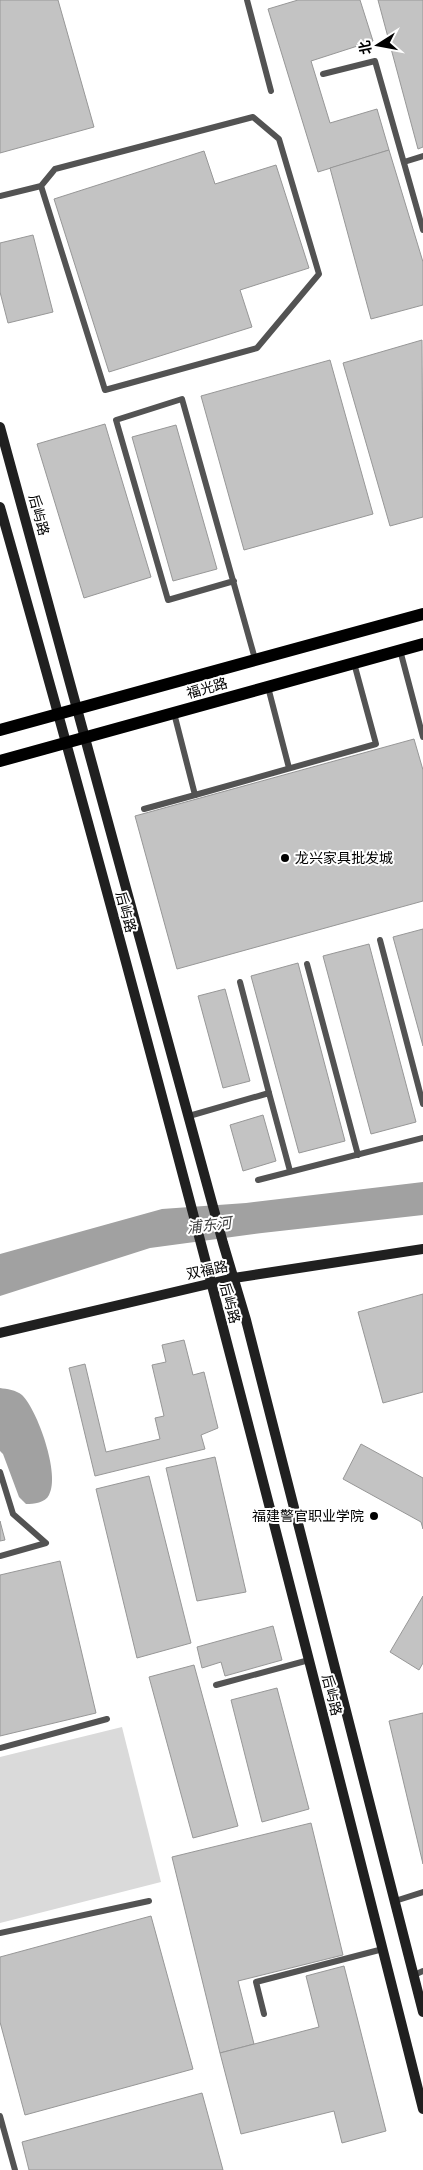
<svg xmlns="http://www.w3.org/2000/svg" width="423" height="2170" font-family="Ubuntu,'Noto Sans SC',sans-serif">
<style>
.green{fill:#dadada}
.water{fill:#a1a1a1}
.building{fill:#c3c3c3;stroke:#979797}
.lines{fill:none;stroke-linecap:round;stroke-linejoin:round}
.lane{stroke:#535353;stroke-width:6}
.secondary{stroke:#202020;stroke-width:10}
.primary{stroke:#000;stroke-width:12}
.poi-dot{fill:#000;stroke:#fff;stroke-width:2}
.labels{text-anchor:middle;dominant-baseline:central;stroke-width:4;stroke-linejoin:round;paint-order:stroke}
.street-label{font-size:14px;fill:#000;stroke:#fff}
.poi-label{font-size:14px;fill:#000;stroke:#fff;text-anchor:start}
.water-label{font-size:15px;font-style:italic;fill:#424242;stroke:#fff}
</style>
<rect width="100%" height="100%" fill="#fff"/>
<polygon class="green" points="122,1727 161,1882 0,1923 0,1757"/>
<g class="water">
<polygon points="423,1182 423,1215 262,1233 150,1248 0,1296 0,1254 162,1209 246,1203"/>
<path d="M0 1388C7 1389 16 1390 22 1395 37 1409 61 1475 49 1495 45 1503 34 1504 26 1504L19 1497 3 1454 0 1451Z"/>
</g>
<g class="building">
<polygon points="0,0 58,0 94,127 0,153"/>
<polygon points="298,0 360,0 373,41 311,61 330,123 377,109 389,150 318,172 268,9"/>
<polygon points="378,0 423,0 423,147 418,149"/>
<polygon points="389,150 423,262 423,305 371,319 330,168"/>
<polygon points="204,151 215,184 276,165 309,268 240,290 252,327 109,372 54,199"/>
<polygon points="33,235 53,312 8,323 0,292 0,243"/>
<polygon points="422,340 423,517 390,526 343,363"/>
<polygon points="330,360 373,514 244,550 201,396"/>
<polygon points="105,424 151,577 84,598 37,444"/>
<polygon points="176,425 217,569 173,581 132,437"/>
<polygon points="414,739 423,770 423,901 177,969 135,816"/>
<polygon points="423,929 423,1046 393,937"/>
<polygon points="369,944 416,1122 371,1134 323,956"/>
<polygon points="298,963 345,1141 299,1153 251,976"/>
<polygon points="225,989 250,1081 223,1088 198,996"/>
<polygon points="263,1115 276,1161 243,1171 230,1125"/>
<polygon points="423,1294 423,1392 383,1403 358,1312"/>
<polygon points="184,1340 193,1375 204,1372 218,1428 201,1435 205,1449 95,1476 69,1368 85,1364 106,1452 160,1439 155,1418 164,1416 152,1365 166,1362 162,1345"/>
<polygon points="361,1444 423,1478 423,1529 421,1522 343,1479"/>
<polygon points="215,1457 246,1592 197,1601 166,1468"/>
<polygon points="149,1476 191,1643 137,1658 96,1489"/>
<polygon points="0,1521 5,1540 0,1541"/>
<polygon points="60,1561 96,1713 0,1736 0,1575"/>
<polygon points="423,1596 423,1663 419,1670 390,1652"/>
<polygon points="273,1626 282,1660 225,1676 221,1662 202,1668 197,1647"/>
<polygon points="194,1665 238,1826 193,1838 149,1677"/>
<polygon points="277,1688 309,1809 262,1822 231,1700"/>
<polygon points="423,1713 423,1864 389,1721"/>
<polygon points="311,1823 343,1955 238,1981 254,2044 220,2053 172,1857"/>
<polygon points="151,1916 193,2069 25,2115 0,2022 0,1957"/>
<polygon points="344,1966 386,2131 342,2143 334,2111 241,2134 220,2053 319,2027 306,1976"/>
<polygon points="202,2093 223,2170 29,2170 22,2142"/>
</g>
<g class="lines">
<g class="lane">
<polyline points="247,0 271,91"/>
<polyline points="323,74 375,61 423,230"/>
<polyline points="404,162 423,156"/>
<polyline points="0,196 41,186 55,169 253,117 279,139 319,274 257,348 105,390 41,186"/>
<polyline points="234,581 168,600 116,420 182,399 255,659"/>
<polyline points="400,650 423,737"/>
<polyline points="268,687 289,768"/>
<polyline points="174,713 195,795 376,744 354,663"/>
<polyline points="144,809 195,795"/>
<polyline points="380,940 423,1104"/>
<polyline points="307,964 358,1155"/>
<polyline points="240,982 269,1093"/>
<polyline points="189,1116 269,1093 290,1171"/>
<polyline points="258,1180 423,1138"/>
<polyline points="0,1472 13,1514 46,1543 0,1556"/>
<polyline points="216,1685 309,1660"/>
<polyline points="0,1748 107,1719"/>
<polyline points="395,1901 423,1892"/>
<polyline points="0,1933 149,1901"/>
<polyline points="414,1975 423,1971"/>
<polyline points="264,2014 256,1982 383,1949"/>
<polyline points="0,2116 15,2170"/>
</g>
<g class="secondary">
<polyline points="0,427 223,1243 246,1320 423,2012"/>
<path d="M0 507C151 1038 288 1574 423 2109"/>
<polyline points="0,1333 234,1278 423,1249"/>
</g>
<g class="primary">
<polyline points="0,730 423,614"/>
<polyline points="0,761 423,644"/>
</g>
</g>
<g class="poi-dot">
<circle cx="285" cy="858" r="5"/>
<circle cx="374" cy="1516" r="5"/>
</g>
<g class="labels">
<g class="street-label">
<text transform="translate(39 515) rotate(75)">后屿路</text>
<text transform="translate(207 688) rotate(-16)">福光路</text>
<text transform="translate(126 912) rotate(75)">后屿路</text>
<text transform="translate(207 1270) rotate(-12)">双福路</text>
<text transform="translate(230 1303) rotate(75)">后屿路</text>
<text transform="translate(332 1695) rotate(76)">后屿路</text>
</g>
<g class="poi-label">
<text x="295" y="858">龙兴家具批发城</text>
<text x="364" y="1516" text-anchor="end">福建警官职业学院</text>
</g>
<g class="water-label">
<text transform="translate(209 1225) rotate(-7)">浦东河</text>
</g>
</g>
<g transform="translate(378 45) rotate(259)" stroke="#ffffff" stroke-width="4" paint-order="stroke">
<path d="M0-4L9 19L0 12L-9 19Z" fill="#000000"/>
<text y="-8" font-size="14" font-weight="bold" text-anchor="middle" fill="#000000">北</text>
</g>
</svg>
